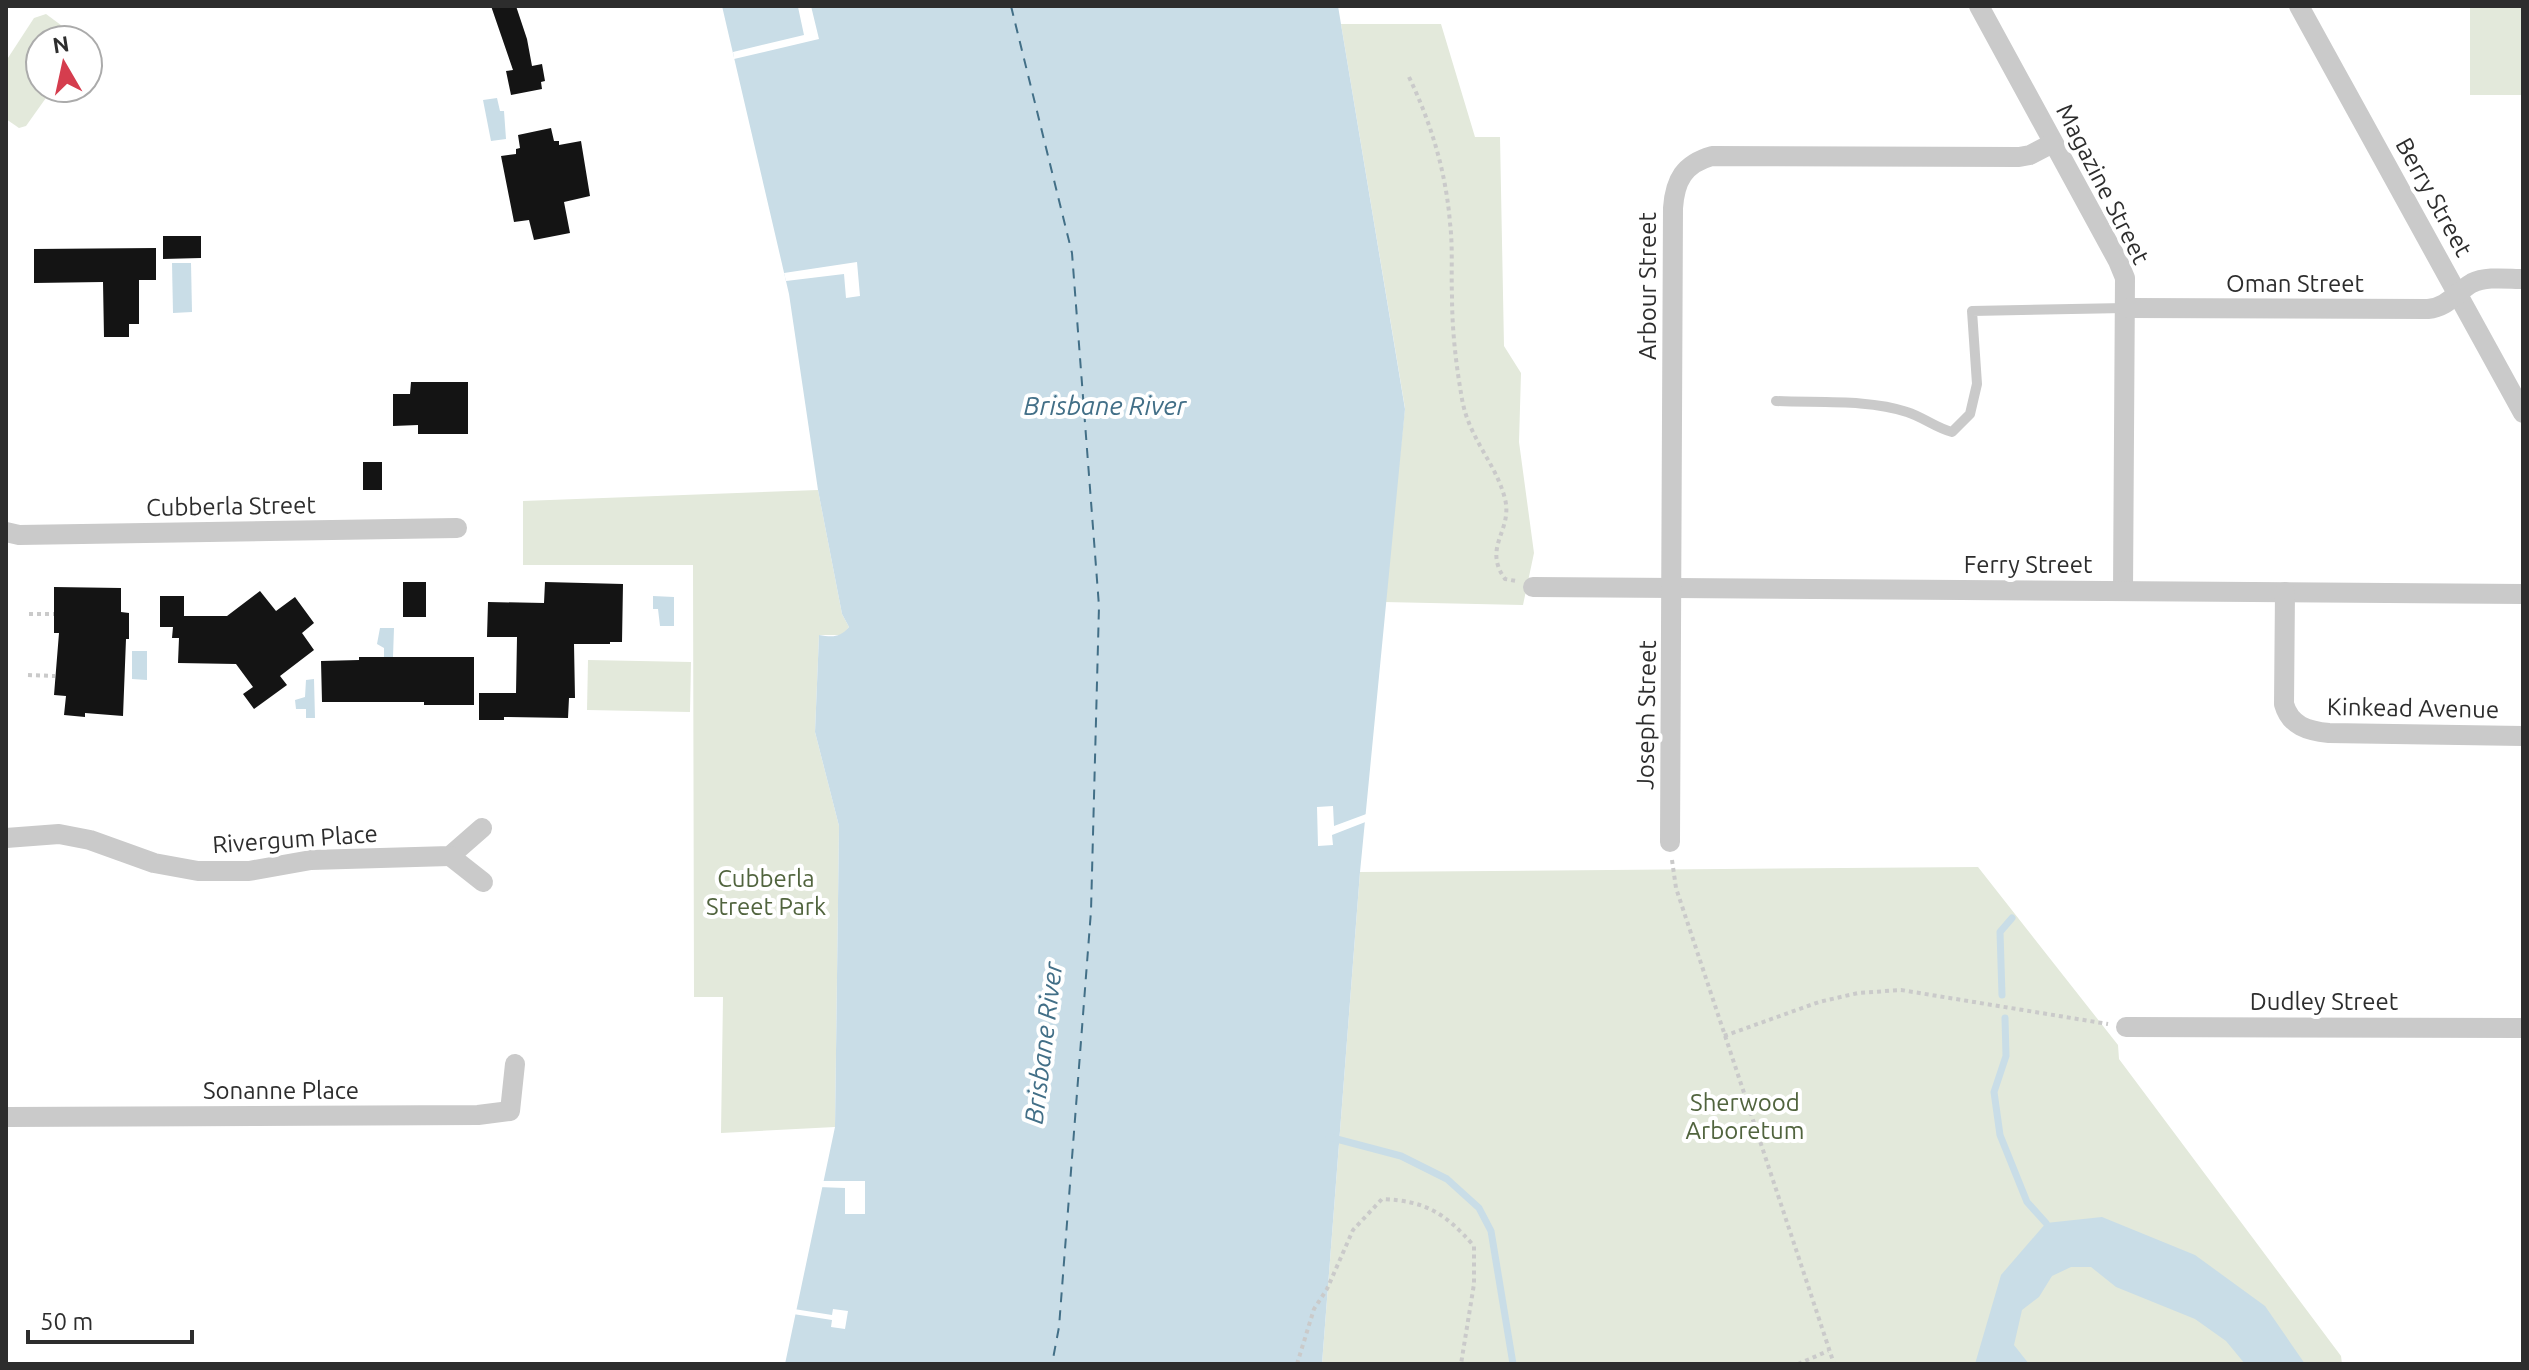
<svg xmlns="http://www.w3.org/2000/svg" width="2529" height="1370" font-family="Ubuntu,sans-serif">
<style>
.green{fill:#e3e9db}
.water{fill:#c9dde7}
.pier{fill:#fff}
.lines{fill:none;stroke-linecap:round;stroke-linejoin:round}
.stream{stroke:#c9dde7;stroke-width:7}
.ferry{stroke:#426f87;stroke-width:2;stroke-dasharray:10 8;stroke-linecap:butt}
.building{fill:#141414}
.path{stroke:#cacaca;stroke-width:4;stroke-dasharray:4 4;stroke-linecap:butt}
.lane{stroke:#cacaca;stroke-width:10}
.street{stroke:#cacaca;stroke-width:20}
.labels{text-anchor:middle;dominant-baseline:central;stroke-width:8;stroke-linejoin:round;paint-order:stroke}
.street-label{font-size:24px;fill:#2d2d2d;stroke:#fff}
.park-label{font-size:24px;fill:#51643e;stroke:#fff}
.water-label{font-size:26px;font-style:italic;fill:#426f87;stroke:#fff}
</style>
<rect width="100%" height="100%" fill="#fff"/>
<g class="green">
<rect x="2470" y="6" width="53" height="89"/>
<polygon points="46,14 81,40 40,40 40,88 53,88 26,126 19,128 6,119 6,61 34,18"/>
<polygon points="1341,24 1441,24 1475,137 1500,137 1504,346 1521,373 1519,442 1534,553 1523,605 1384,602 1405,408"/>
<polygon points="818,490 842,614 849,627 843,635 819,635 815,732 839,826 835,1127 721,1133 723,997 694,997 693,565 523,565 523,501"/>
<polygon points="588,660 691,662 690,712 587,710"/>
<polygon points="1978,867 2118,1045 2119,1059 2341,1356 2342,1364 1322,1364 1360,872"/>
</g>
<g class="water">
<path d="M722 6H1338L1405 409 1360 872 1322 1364H785L835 1127 839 826 815 732 819 635C832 637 840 638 849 627L842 614 818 490 789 294Z"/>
<polygon points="497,98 500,111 504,111 506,139 491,141 483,100"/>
<polygon points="172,263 191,263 192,312 173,313"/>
<polygon points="653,596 674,597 674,626 660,626 658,609 653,609"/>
<polygon points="380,628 394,628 393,657 384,657 384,648 377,644"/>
<polygon points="132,651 147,651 147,680 132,679"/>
<polygon points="314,679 315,718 306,718 306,709 296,709 295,700 305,697 306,680"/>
<polygon points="2102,1217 2195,1255 2265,1306 2305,1364 2245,1364 2226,1341 2195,1319 2116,1287 2091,1267 2071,1267 2052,1276 2039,1297 2022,1310 2014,1345 2029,1364 1975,1364 2001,1275 2046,1223"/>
</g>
<g class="pier">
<polygon points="811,6 819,39 734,59 733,52 804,35 798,7"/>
<polygon points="857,262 860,296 846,298 844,274 786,281 784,273"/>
<polygon points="1333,806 1334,826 1369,813 1368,821 1332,835 1333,845 1318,846 1317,807"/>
<polygon points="820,1181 865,1181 865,1214 845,1214 845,1188 818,1187"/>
<polygon points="794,1309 832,1315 833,1309 848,1311 845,1329 831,1327 832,1320 793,1314"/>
</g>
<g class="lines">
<g class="stream">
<polyline points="2002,995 2000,932 2012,918"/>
<polyline points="2005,1018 2006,1056 1994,1092 2000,1135 2027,1202 2046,1223"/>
<polyline points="1329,1137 1401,1156 1447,1179 1479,1208 1491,1231 1513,1364"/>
</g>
<polyline class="ferry" points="1011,6 1072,253 1099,606 1091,911 1059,1327 1052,1364"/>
</g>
<g class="building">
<polygon points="491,6 516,6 527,39 532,66 542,64 545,81 541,82 542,89 511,95 506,71 513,70"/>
<polygon points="551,128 554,141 559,141 559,145 581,141 590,196 564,202 570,233 534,240 529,220 514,222 501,156 516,154 516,149 520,148 518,135"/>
<polygon points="163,236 201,236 201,258 163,259"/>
<polygon points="156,248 156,280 139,280 139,324 129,324 129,337 104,337 103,282 34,283 34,249"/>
<polygon points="411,382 468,382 468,434 418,434 418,425 393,426 393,394 410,394"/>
<rect x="363" y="462" width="19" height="28"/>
<rect x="403" y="582" width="23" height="35"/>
<polygon points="545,582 623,584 622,642 610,642 610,644 574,644 575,698 569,698 568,718 504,717 504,720 479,720 479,693 516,693 517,637 487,637 488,602 544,603"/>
<polygon points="54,587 121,588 121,612 129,613 129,639 126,639 123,716 85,713 85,717 64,715 66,696 54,695 59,633 54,633"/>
<polygon points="260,591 276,611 295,597 314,623 302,633 314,650 280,676 287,685 254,709 243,694 253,687 236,664 178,663 179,638 172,638 173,627 160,627 160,596 184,596 184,616 227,616"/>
<polygon points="359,657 474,657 474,705 424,705 424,702 322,702 321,661 359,660"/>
</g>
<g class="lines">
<g class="path">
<path d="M1409 77C1431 123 1446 172 1450 223 1453 247 1451 272 1452 296 1452 330 1456 365 1462 399 1469 439 1496 463 1505 499 1513 531 1482 547 1505 579L1516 581"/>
<polyline points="29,614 54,614"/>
<polyline points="28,675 55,676"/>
<polyline points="1672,860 1676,888 1834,1364"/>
<polyline points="1724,1036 1819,1002 1858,993 1901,990 2108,1024"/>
<path d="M1297 1364 1314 1309 1327 1289 1353 1230 1382 1199C1426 1201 1445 1213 1474 1246V1284L1461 1364"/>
<polyline points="1798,1364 1828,1351"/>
</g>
<path class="lane" d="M1776 401C1816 403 1869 399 1907 412 1923 417 1936 428 1952 432L1970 414 1977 384 1972 311 2125 308"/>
<g class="street">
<polyline points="1979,6 2118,261 2125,278 2123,591"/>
<polyline points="2299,6 2523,413"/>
<path d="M2127 308 2428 309C2448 307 2455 293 2472 283 2486 276 2508 279 2523 279"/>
<polyline points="6,532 19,535 457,528"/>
<polyline points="1533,587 2523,594"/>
<path d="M2285 592 2284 704C2290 726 2308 731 2329 733L2523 736"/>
<polyline points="6,838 59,834 90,840 154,863 198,871 249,871 311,860 450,856 482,828"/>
<path d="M1670 842 1673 208C1675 180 1684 164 1712 156L2019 157 2030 155 2053 143"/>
<polyline points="450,856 483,882"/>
<polyline points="2126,1027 2523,1028"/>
<polyline points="6,1117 478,1115 510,1111 515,1064"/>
</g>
</g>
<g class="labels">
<g class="street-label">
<text transform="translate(2103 184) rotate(63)">Magazine Street</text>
<text transform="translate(2434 197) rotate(61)">Berry Street</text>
<text x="2295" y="283">Oman Street</text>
<text transform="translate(1647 286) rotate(-90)">Arbour Street</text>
<text transform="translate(231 506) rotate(-1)">Cubberla Street</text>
<text x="2028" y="564">Ferry Street</text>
<text transform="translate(2413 708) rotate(1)">Kinkead Avenue</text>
<text transform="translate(1646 715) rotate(-89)">Joseph Street</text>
<text transform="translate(295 839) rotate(-4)">Rivergum Place</text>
<text x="2324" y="1001">Dudley Street</text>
<text x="281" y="1090">Sonanne Place</text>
</g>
<g class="park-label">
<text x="766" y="878">Cubberla<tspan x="766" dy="28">Street Park</tspan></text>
<text x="1745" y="1102">Sherwood<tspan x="1745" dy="28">Arboretum</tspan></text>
</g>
<g class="water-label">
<text x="1105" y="405">Brisbane River</text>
<text transform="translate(1043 1043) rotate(-83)">Brisbane River</text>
</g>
</g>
<rect width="2529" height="1370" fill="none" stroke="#2d2d2d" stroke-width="16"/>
<g transform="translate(64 64) rotate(351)"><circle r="38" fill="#ffffff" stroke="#ababab" stroke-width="2"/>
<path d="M0-6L14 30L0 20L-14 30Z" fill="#d53d4e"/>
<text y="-12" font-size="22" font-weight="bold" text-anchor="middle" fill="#2d2d2d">N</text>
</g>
<path d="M28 1330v12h164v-12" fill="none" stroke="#2d2d2d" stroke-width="4"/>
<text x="40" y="1330" font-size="24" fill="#2d2d2d" stroke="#ffffff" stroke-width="6" paint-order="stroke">50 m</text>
</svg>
